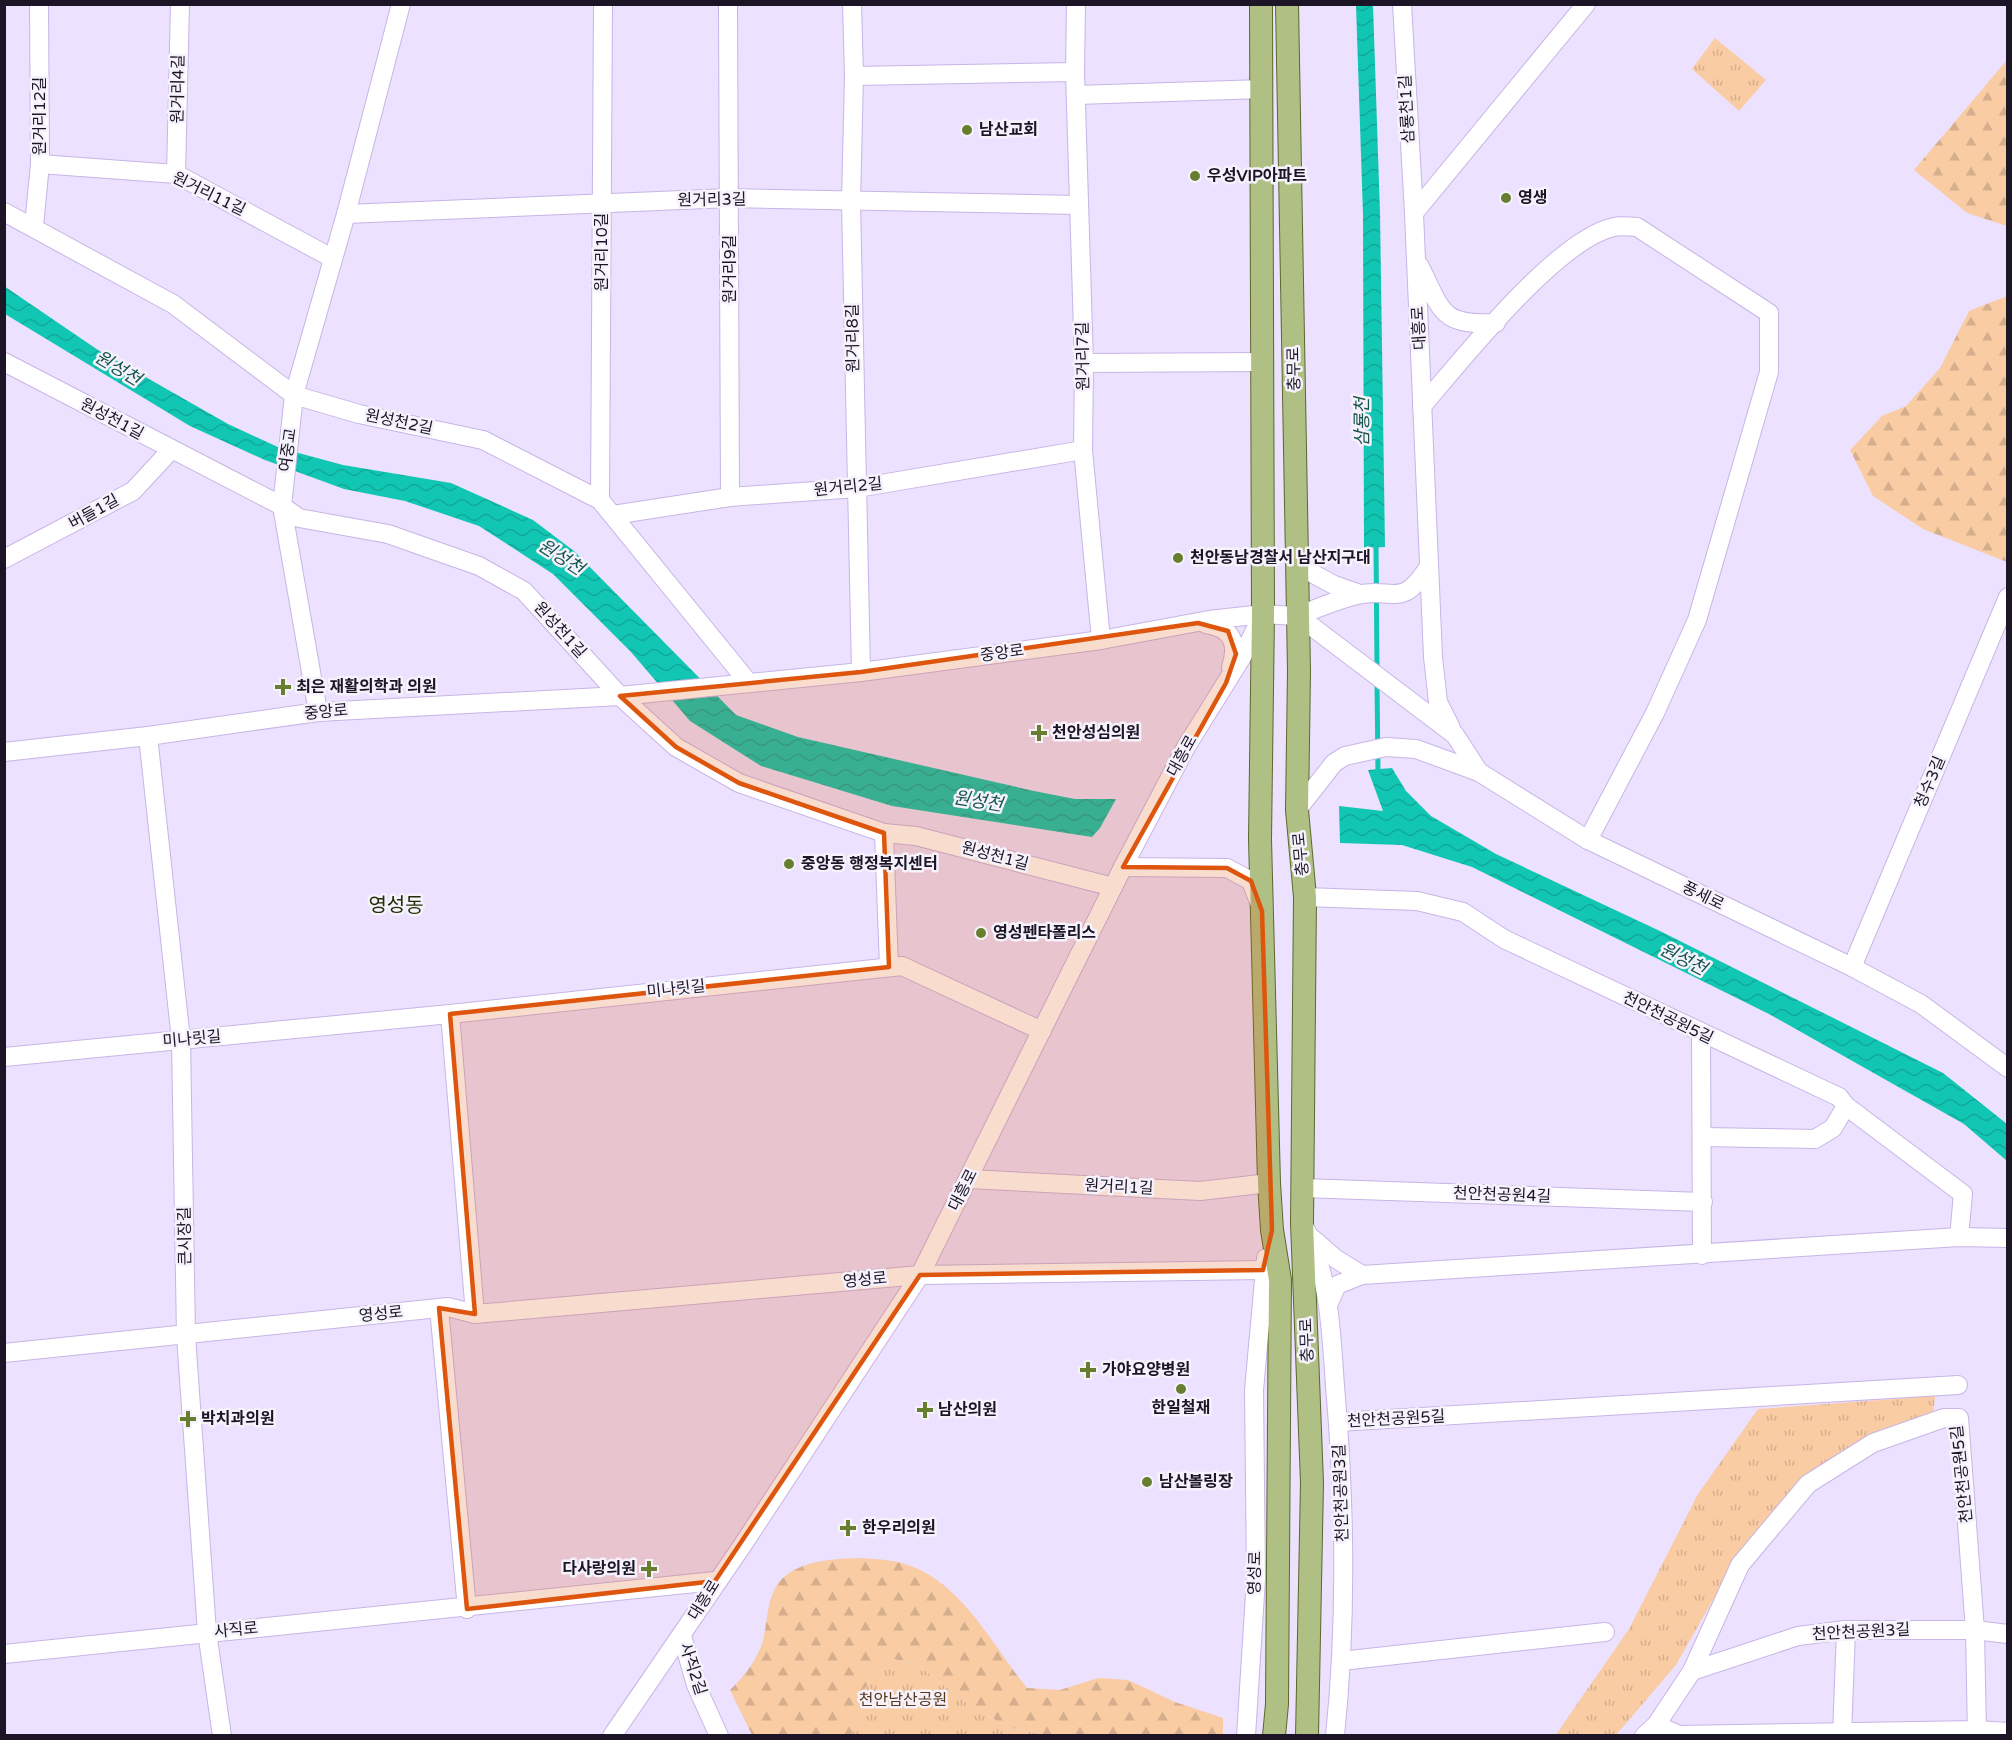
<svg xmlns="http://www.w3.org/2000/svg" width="2012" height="1740" font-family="'Varela Round','Noto Sans KR',sans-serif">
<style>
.forest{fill:url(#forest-firs)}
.park{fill:url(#park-tufts)}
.water{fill:url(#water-waves)}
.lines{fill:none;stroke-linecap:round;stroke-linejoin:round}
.stream{stroke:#11c6b3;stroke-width:5}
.minor-casing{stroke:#c8b5e5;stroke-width:20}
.major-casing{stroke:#5a692e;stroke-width:24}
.minor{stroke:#fff;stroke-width:18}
.major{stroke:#b0c084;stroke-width:22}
.marked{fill:#de560d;fill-opacity:0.2;stroke:#de560d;stroke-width:4.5;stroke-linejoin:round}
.poi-dot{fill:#687e2f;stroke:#f5f2fc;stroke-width:2}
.labels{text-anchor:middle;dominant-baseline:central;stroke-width:5;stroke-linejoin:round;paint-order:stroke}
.street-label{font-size:16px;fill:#1c1526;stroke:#f5f2fc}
.poi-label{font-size:16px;font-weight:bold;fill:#1c1526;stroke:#f5f2fc;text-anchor:start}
.park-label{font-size:16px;fill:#5b3a1b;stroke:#f5f2fc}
.water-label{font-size:18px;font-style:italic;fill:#14544c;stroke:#f5f2fc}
.quarter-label{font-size:20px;fill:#242e07;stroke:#f5f2fc}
</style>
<defs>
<pattern id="forest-firs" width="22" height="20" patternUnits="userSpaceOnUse" patternTransform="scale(1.5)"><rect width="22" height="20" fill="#f9cca4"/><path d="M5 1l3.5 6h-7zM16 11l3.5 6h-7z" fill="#d5ae8d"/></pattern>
<pattern id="park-tufts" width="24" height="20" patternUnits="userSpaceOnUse" patternTransform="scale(1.5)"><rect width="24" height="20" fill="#f9cca4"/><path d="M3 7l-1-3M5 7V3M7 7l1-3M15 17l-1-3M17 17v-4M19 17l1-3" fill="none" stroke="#d5ae8d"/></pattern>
<pattern id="water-waves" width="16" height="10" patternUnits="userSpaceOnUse" patternTransform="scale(1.5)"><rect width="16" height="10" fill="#11c6b3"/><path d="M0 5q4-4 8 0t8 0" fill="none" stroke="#10a99a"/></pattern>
</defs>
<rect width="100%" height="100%" fill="#ece1fe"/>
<g class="forest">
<polygon points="2007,60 2007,226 1967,213 1914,170"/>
<polygon points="2007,296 2008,296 2007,562 1923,529 1873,496 1850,450 1882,416 1906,406 1940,368 1969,311"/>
<path d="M859 1558C870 1559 881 1559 892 1561 956 1571 990 1642 1027 1688L1060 1690 1098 1678 1128 1680 1175 1702 1223 1718V1735H1044L1011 1728 973 1708 914 1662 883 1658 864 1691 862 1709 852 1735H752L730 1690C744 1677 755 1662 762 1644 767 1628 766 1609 773 1593 785 1561 830 1559 859 1558Z"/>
</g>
<g class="park">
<polygon points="1715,38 1766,80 1739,111 1692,69"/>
<polygon points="1935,1396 1933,1415 1873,1435 1735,1561 1676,1665 1616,1735 1555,1736 1629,1629 1698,1494 1758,1409"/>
<polygon points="883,1658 914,1662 973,1708 1011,1728 1044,1735 852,1735 862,1709 864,1691"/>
</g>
<g class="water">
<polygon points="1356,5 1373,5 1380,213 1385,547 1364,548 1363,215"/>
<polygon points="4,286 98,350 228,424 280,448 343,465 451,483 533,520 574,551 736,715 798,737 1034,791 1075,799 1116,799 1100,828 1092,837 892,806 761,766 690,721 631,652 553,574 479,526 405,501 344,489 265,460 190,426 5,314"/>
<polygon points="1392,768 1406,791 1431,816 1496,854 1662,932 1943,1073 2007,1124 2007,1161 1964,1124 1769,1014 1472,867 1402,845 1340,843 1339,806 1383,811 1368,770"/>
</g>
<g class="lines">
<g class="stream">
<polyline points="1376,541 1377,670"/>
<polyline points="1377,682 1378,774"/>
</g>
<g class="minor-casing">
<g id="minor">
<polyline points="728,4 730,497"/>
<polyline points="852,4 854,76 851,202 861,672"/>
<polyline points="1076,4 1075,72 1084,363 1083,450 1101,640"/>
<polyline points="1402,4 1414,213"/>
<polyline points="854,76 1075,72"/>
<polyline points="1076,95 1263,89"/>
<polyline points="40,164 176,174 332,258"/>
<polyline points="176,174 180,4"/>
<polyline points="4,212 173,304 294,395 359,414 483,440 600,500 748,682"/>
<polyline points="346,214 730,198 1078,205"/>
<polyline points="34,226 40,164 39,4"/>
<path d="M1419 265C1442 309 1438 326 1496 323"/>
<polyline points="4,362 282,506 299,518 388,534 479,566 524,591 620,696 676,747 739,783 884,833 916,836 1113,887"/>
<polyline points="1084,363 1263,362"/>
<path d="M1422 406C1462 360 1557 239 1614 227 1620 225 1630 227 1637 227L1769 313V372L1697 620 1655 713 1588 840"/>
<polyline points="600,500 603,4"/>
<polyline points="613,515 730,497 857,488 1083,450"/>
<polyline points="4,559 133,491 171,450"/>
<polyline points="1297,565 1334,585 1360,594"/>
<path d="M1298 616C1317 608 1337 600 1357 595 1393 586 1401 611 1429 566"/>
<path d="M1206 624C1232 628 1239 643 1231 667"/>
<polyline points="318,712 282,506 294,395 346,214 401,4"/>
<polyline points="1451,728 1438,702 1433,657 1414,213 1586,4"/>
<polyline points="148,736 181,1040 186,1336 207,1632 222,1736"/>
<polyline points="4,752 148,736 318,712 620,696 861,672 1101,640 1209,620 1263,614 1298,616 1455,735 1479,772 1588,840 1852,967 1921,1004 2008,1068"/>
<polyline points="1297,810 1334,763 1345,756 1386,747 1416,749 1479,772"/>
<polyline points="884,833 889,967"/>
<polyline points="1123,867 1227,868 1251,881 1259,902"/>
<polyline points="1305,897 1417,901 1463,912 1504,939 1839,1097 1846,1106 1963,1194 1959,1237"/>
<polyline points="1852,967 2008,597"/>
<polyline points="450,1014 475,1314"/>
<polyline points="1701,1034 1702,1255"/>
<polyline points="4,1057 450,1014 902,966 1042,1031"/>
<polyline points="1703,1137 1815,1139 1833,1128 1846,1106"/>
<polyline points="969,1179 1200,1191 1269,1183"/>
<polyline points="1302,1188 1703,1202"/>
<path d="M1304 1226C1330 1276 1331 1331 1335 1386 1345 1501 1347 1620 1335 1736"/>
<polyline points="1313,1239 1336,1259 1362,1275"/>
<polyline points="1328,1305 1337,1285 1362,1275 1959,1237 2008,1238"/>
<polyline points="439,1308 467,1609"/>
<polyline points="4,1353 448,1307 475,1314 920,1275 1263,1270"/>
<polyline points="1338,1422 1958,1385"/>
<polyline points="682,1636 696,1685 719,1736"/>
<polyline points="4,1654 715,1581"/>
<polyline points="1341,1661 1605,1632"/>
<polyline points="1692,1671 1740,1565 1808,1484 1873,1443 1944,1418 1959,1418 1975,1630 1977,1736"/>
<polyline points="1656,1725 1679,1735 1977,1730 2008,1732"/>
<polyline points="612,1736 744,1543 920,1275 1123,867 1186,747 1242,657 1262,616"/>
<polyline points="1246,1736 1256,1578 1254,1390 1266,1258"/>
<polyline points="1644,1736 1656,1725 1692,1671 1798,1636 1846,1630 1975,1630 2008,1634"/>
<polyline points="1842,1736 1846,1630"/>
</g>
</g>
<g class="major-casing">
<g id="major">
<polyline points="1261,4 1263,614 1260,839 1269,1183 1272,1230 1280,1280 1277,1704 1274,1736"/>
<polyline points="1287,4 1299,671 1297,810 1305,897 1302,1223 1312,1483 1307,1736"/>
</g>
</g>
<use href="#minor" class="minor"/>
<use href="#major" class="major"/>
</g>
<path class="marked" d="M1198 623 1228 631 1236 654 1226 683 1123 867 1227 868 1251 881 1262 911 1272 1230 1263 1270 920 1275 715 1581 467 1609 439 1308 475 1314 450 1014 889 967 884 833 739 783 676 747 620 696 861 672Z"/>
<g class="poi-dot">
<circle cx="967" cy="130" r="6"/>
<circle cx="1195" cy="176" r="6"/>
<circle cx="1506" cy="198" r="6"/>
<circle cx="1178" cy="558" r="6"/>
<path d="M280 678h6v6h6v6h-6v6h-6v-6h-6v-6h6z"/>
<path d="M1036 724h6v6h6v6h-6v6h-6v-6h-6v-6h6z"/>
<circle cx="789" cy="864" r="6"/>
<circle cx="981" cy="933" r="6"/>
<path d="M1085 1361h6v6h6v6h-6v6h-6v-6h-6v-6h6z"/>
<circle cx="1181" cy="1389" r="6"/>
<path d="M922 1401h6v6h6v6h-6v6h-6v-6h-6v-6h6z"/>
<path d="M185 1410h6v6h6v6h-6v6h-6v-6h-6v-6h6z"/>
<circle cx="1147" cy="1482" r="6"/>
<path d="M845 1519h6v6h6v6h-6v6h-6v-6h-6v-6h6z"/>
<path d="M646 1560h6v6h6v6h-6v6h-6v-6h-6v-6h6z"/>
</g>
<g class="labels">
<g class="street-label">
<text transform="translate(178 89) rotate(-89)">원거리4길</text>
<text transform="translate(1407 109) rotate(-93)">삼룡천1길</text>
<text transform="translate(40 116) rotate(-90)">원거리12길</text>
<text transform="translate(209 194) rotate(26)">원거리11길</text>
<text transform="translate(712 200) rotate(-1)">원거리3길</text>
<text transform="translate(602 252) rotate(-90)">원거리10길</text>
<text transform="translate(730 269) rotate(-90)">원거리9길</text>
<text transform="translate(1419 328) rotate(-93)">대흥로</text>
<text transform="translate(853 338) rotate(-91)">원거리8길</text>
<text transform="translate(1083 356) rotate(-91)">원거리7길</text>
<text transform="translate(1294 369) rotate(-91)">충무로</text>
<text transform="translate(112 419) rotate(28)">원성천1길</text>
<text transform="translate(399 422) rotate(12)">원성천2길</text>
<text transform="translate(288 450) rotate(-82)">여중교</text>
<text transform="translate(848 487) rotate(-6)">원거리2길</text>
<text transform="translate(94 512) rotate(-29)">버들1길</text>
<text transform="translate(560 630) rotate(48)">원성천1길</text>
<text transform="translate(1002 653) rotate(-8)">중앙로</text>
<text transform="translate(326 712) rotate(-5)">중앙로</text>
<text transform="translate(1182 756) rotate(-61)">대흥로</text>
<text transform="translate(1930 782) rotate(-67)">청수3길</text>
<text transform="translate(1301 854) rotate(-95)">충무로</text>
<text transform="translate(995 856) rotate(15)">원성천1길</text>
<text transform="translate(1703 896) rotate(26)">풍세로</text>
<text transform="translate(676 989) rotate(-6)">미나릿길</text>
<text transform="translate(1668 1018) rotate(26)">천안천공원5길</text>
<text transform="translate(192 1039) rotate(-5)">미나릿길</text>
<text transform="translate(1119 1187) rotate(3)">원거리1길</text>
<text transform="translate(963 1190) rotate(-63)">대흥로</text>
<text transform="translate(1502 1195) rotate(2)">천안천공원4길</text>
<text transform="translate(185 1236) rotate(-91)">큰시장길</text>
<text transform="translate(865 1280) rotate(-5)">영성로</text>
<text transform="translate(381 1314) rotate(-6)">영성로</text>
<text transform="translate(1307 1340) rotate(-92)">충무로</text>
<text transform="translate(1396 1419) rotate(-3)">천안천공원5길</text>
<text transform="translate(1962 1474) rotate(-96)">천안천공원5길</text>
<text transform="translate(1341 1493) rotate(-92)">천안천공원3길</text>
<text transform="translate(1255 1573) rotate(-89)">영성로</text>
<text transform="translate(704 1600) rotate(-58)">대흥로</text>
<text transform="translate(236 1630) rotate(-5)">사직로</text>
<text transform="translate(1861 1632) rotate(-3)">천안천공원3길</text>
<text transform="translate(693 1669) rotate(72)">사직2길</text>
</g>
<g class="poi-label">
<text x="979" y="130">남산교회</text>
<text x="1207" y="176">우성VIP아파트</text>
<text x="1518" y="198">영생</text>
<text x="1190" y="558">천안동남경찰서 남산지구대</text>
<text x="296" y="687">최은 재활의학과 의원</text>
<text x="1052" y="733">천안성심의원</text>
<text x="801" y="864">중앙동 행정복지센터</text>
<text x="993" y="933">영성펜타폴리스</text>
<text x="1102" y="1370">가야요양병원</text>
<text x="1181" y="1408" text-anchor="middle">한일철재</text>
<text x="938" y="1410">남산의원</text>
<text x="201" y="1419">박치과의원</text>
<text x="1159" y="1482">남산볼링장</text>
<text x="862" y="1528">한우리의원</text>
<text x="636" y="1569" text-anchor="end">다사랑의원</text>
</g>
<g class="park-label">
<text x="903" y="1700">천안남산공원</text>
</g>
<g class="water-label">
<text transform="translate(118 368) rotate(31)">원성천</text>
<text transform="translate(1362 422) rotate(-90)">삼룡천</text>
<text transform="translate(561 557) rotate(33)">원성천</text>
<text transform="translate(978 801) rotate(9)">원성천</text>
<text transform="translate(1683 959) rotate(27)">원성천</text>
</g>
<g class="quarter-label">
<text x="396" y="906">영성동</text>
</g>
</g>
<rect width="2012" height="1740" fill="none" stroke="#1c1526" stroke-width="12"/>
</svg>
